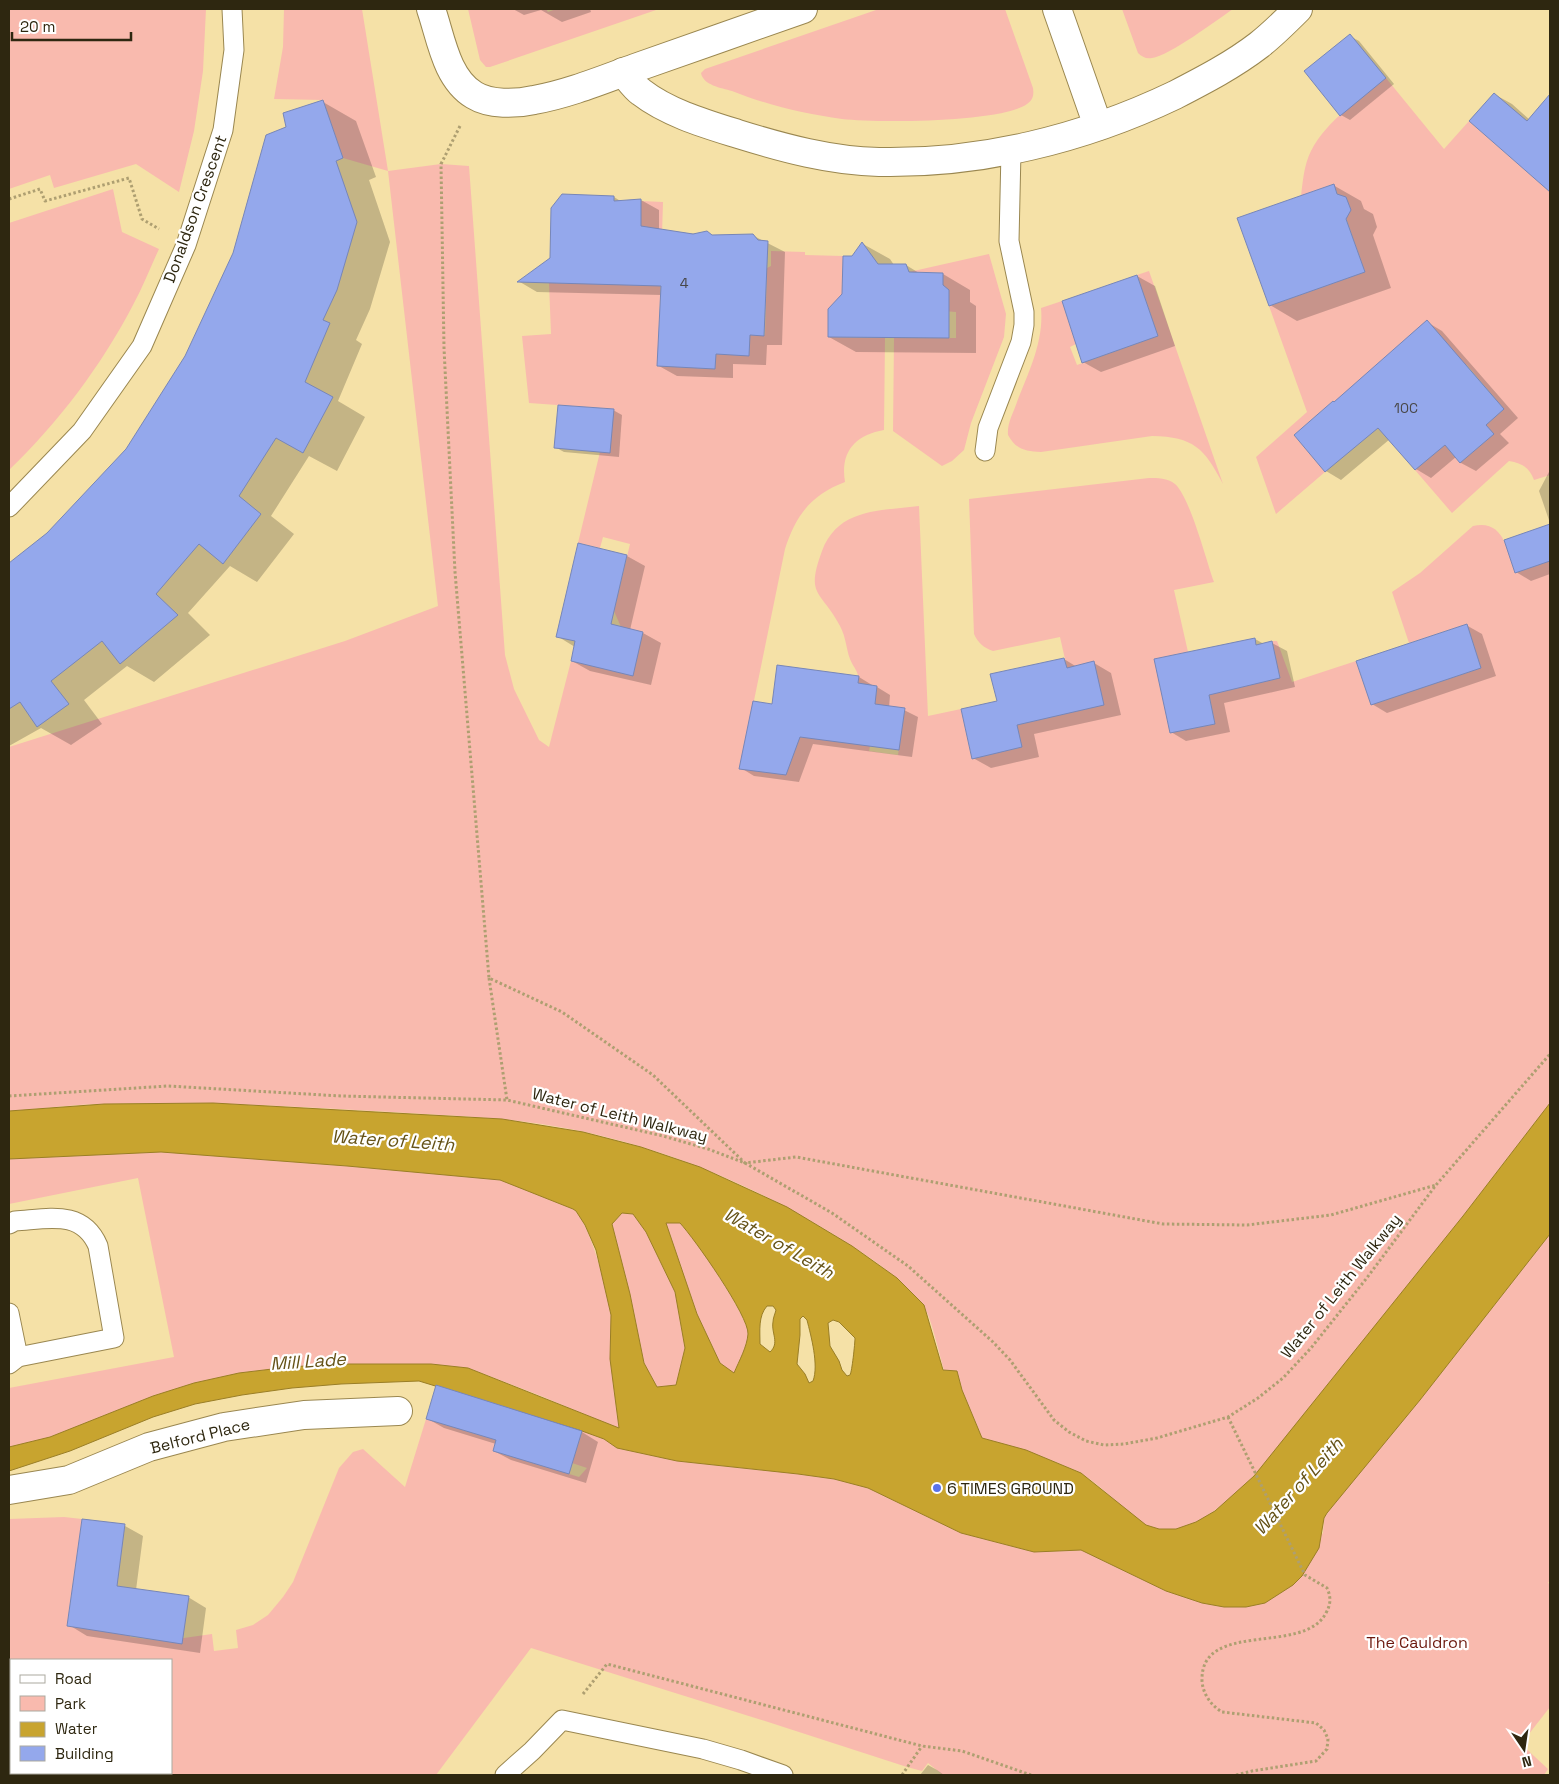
<svg xmlns="http://www.w3.org/2000/svg" width="1559" height="1784" font-family="'Space Grotesk',sans-serif">
<style>
.green{fill:#f9baae;fill-rule:evenodd}
.water{fill:#c8a42f;stroke:#9a7e26;fill-rule:evenodd}
.shadow{fill:#0003}
.building{fill:#94a8ec;stroke:#7786b8}
.lines{fill:none;stroke-linecap:round;stroke-linejoin:round}
.service-casing{stroke:#9a8750;stroke-width:21}
.minor-casing{stroke:#9a8750;stroke-width:30}
.path{stroke:#ae9f71;stroke-width:3;stroke-dasharray:2.5 2.5;stroke-linecap:butt}
.service{stroke:#fff;stroke-width:19}
.minor{stroke:#fff;stroke-width:28}
.poi-dot{fill:#5a73ea;stroke:#fff;stroke-width:2}
.labels{text-anchor:middle;dominant-baseline:central;stroke-width:4.5;stroke-linejoin:round;paint-order:stroke}
.number-label{font-size:14px;fill:#484747}
.street-label{font-size:16px;fill:#2e2710;stroke:#fff}
.poi-label{font-size:16px;fill:#2e2710;stroke:#fff;text-anchor:start}
.park-label{font-size:16px;fill:#6c180d;stroke:#fff}
.water-label{font-size:18px;font-style:italic;fill:#655217;stroke:#fff}
</style>
<rect width="100%" height="100%" fill="#f5e1a7"/>
<g class="green">
<polygon points="9,9 206,9 203,71 194,131 179,192 136,164 54,188 50,175 9,189"/>
<path d="M284 9H362L388 171 441 164 469 166 505 655 514 689 539 740 549 747 571 661 633 675 643 632 621 627 614 611 630 544 603 537 600 548 578 543 600 452H610L613 409 529 403 522 336 551 334 549 283 639 285 641 201 663 202 658 366 715 369 716 354 749 355 750 335H765L767 268 771 266V251L805 252V255L843 256 842 302 828 309V337L885 338 884 430C855 435 840 452 845 482 811 495 796 515 785 549L740 769 781 774 796 736 870 746 869 751 898 755 905 709 875 704 877 686 858 683C860 672 854 669 850 659 846 648 846 637 840 626 821 590 805 597 822 551 838 508 880 511 919 506L928 716 961 709 972 759 1022 747 1017 725 1103 705 1094 662 1067 668 1060 637 993 651C984 648 978 643 974 634L969 499 1149 478C1157 478 1168 478 1175 484 1190 497 1206 560 1214 582L1174 590 1188 652 1155 659 1170 733 1215 724 1209 693 1280 678 1272 641H1277L1292 682 1356 661 1371 705 1481 668 1467 624 1409 643 1392 592 1420 573 1473 526C1504 519 1507 550 1515 573L1550 561V1103L1463 1216 1269 1458C1246 1486 1185 1551 1144 1524 1122 1509 1104 1488 1082 1474 1075 1469 1066 1467 1058 1463 1033 1453 1008 1445 982 1438L962 1390 957 1371 944 1370C940 1357 932 1321 926 1311 903 1276 856 1248 821 1227 724 1169 613 1129 500 1119 452 1115 403 1113 355 1110 272 1105 190 1102 107 1104 74 1104 41 1109 9 1111V747L345 641 438 606 388 171 343 158 323 100 274 99 283 47Z"/>
<polygon points="468,9 546,9 548,12 556,9 659,9 490,67 486,67 480,60"/>
<path d="M879 9H1005L1033 88C1034 95 1033 100 1027 104 1001 123 876 123 842 119 805 114 767 105 732 91 721 88 703 85 701 73L705 69Z"/>
<path d="M1122 9H1233C1217 20 1169 56 1152 58 1146 59 1142 57 1138 53Z"/>
<path d="M1386 78 1444 149 1469 121 1550 192V475L1534 480C1530 468 1522 463 1509 461L1452 513 1415 470 1445 445 1460 463 1494 434 1486 425 1504 409 1467 365 1427 350 1442 337 1427 321 1363 436 1333 401 1294 435 1325 472 1276 514 1256 457 1307 412 1269 306 1365 272 1346 218V197L1338 195 1333 184 1301 196C1303 180 1304 165 1311 151 1327 120 1360 99 1386 78Z"/>
<path d="M113 189 122 232 159 249C150 268 143 287 133 305 101 366 59 422 9 470V223Z"/>
<polygon points="989,254 1006,314 1004,337 971,423 964,450 952,461 942,466 893,431 894,338 956,338 956,312 943,311 944,305 949,301 949,290 943,286 943,273 909,272"/>
<path d="M1149 271 1223 484C1204 448 1194 437 1152 436L1041 452C1026 451 1016 450 1008 435 1007 423 1013 414 1017 402 1029 371 1044 341 1041 308L1062 301 1076 344 1070 347 1077 365 1158 336 1137 275Z"/>
<path d="M161 1152 347 1166 500 1180 573 1209C590 1221 608 1293 611 1315 612 1330 609 1345 611 1361 613 1383 616 1406 619 1429L541 1396 468 1368 431 1364H337L239 1373 194 1383 153 1396 50 1437 9 1447V1388L174 1357 138 1178 9 1204V1159Z"/>
<polygon points="622,1213 633,1214 646,1232 675,1292 685,1348 676,1385 657,1387 644,1363 630,1294 612,1224"/>
<path d="M666 1223H680C684 1228 689 1232 693 1237 704 1252 749 1320 748 1334 747 1347 739 1362 734 1374L720 1363 697 1314Z"/>
<path d="M1550 1234V1580L1548 1583 1550 1584V1707L1521 1744 1548 1769 1544 1775H943L928 1763 922 1771 907 1767 765 1721 531 1648 436 1775H9V1519L64 1517 82 1519 67 1626 130 1635V1637L163 1641 212 1634 214 1651 238 1648 236 1630 253 1625 268 1615 283 1597 293 1582 339 1468 353 1452 363 1449 405 1487 426 1419 496 1440 493 1451 579 1477 587 1468 572 1463 582 1431 604 1439 617 1448 677 1461 798 1474 834 1479 868 1488 961 1533 1034 1552 1081 1550 1166 1591 1202 1603 1224 1607H1246L1265 1603 1323 1533 1324 1518 1338 1498 1420 1400ZM11 1660H171V1773H11Z"/>
</g>
<path class="water" d="M213 1103 502 1119 583 1132 641 1147 700 1167 787 1207 852 1246 897 1278 924 1305 943 1370 957 1371 962 1390 982 1438 1026 1450 1081 1473 1146 1525 1159 1529H1176L1196 1522 1215 1511 1254 1476 1463 1216 1550 1103V1234L1420 1400 1327 1513 1324 1518 1319 1548 1302 1576 1293 1585 1265 1603 1246 1607H1224L1202 1603 1166 1591 1081 1550 1034 1552 961 1533 868 1488 834 1479 798 1474 677 1461 617 1448 604 1439 582 1431 419 1381 341 1384 292 1388 242 1395 195 1404 153 1417 70 1451 9 1471V1447L50 1437 153 1396 194 1383 239 1373 289 1367 337 1364H431L468 1368 619 1428 610 1359 611 1315 596 1250 585 1225 576 1211 573 1209 500 1180 347 1166 161 1152 9 1159V1111L104 1104ZM622 1213 633 1214 646 1232 675 1292 685 1348 676 1385 657 1387 644 1363 630 1294 612 1224ZM666 1223H680C694 1238 749 1316 748 1334 747 1347 739 1361 734 1373L720 1363 697 1314ZM767 1306H773L776 1310C775 1314 773 1318 773 1322 771 1333 780 1343 770 1352L760 1344C760 1331 758 1316 767 1306ZM803 1316 807 1320C811 1336 819 1365 813 1381L809 1383 805 1374 797 1364 800 1335V1319ZM833 1320 839 1322 855 1338C855 1343 852 1372 850 1375L847 1376 842 1370 839 1361 830 1346 828 1323Z"/>
<g class="shadow">
<polygon points="513,9 590,9 591,12 562,22 541,10 524,15"/>
<polygon points="1350,36 1359,41 1394,84 1350,120 1341,115"/>
<polygon points="1494,94 1512,104 1530,120 1550,96 1550,190 1471,121"/>
<polygon points="323,102 356,121 376,177 369,180 390,242 370,309 356,340 362,344 338,401 365,417 337,471 309,456 271,516 294,534 257,582 230,566 188,613 210,635 154,682 127,666 84,700 102,724 71,745 41,728 9,746 9,565 48,534 127,449 186,357 235,253 287,128"/>
<polygon points="1333,185 1361,201 1364,209 1373,214 1377,227 1373,235 1391,288 1297,321 1270,305"/>
<polygon points="614,197 622,202 641,200 659,210 659,230 714,236 752,235 785,252 782,345 767,345 766,365 733,364 733,378 677,376 659,366 661,295 537,292 520,282 551,258"/>
<polygon points="863,244 890,259 894,265 906,265 919,273 943,274 970,290 970,302 976,306 976,353 856,352 829,337 843,295 852,257"/>
<polygon points="1137,276 1155,286 1175,346 1101,372 1083,362"/>
<polygon points="1427,322 1442,331 1518,418 1500,434 1509,443 1476,471 1461,463 1456,457 1431,478 1416,469 1390,439 1341,480 1326,471 1295,436"/>
<polygon points="613,410 622,415 619,457 564,452 555,447"/>
<polygon points="1550,470 1550,523 1539,491"/>
<polygon points="1550,525 1550,574 1531,581 1516,572 1505,541"/>
<polygon points="627,556 645,566 630,630 643,633 661,643 651,685 590,671 572,661 575,647 557,636"/>
<polygon points="1466,625 1482,634 1496,676 1387,713 1372,704"/>
<polygon points="1255,639 1264,644 1272,643 1287,651 1295,687 1224,703 1230,732 1186,741 1171,732"/>
<polygon points="1064,659 1077,667 1094,663 1111,673 1121,715 1034,734 1039,757 991,768 973,758 998,702"/>
<polygon points="778,666 859,677 872,685 872,687 877,687 890,695 889,708 904,710 918,717 912,757 813,744 799,782 754,776 741,768 773,705"/>
<polygon points="437,1387 582,1432 598,1442 586,1483 511,1460 494,1451 496,1444 444,1428 428,1419"/>
<polygon points="125,1526 143,1536 136,1590 188,1597 206,1608 200,1653 87,1636 69,1625"/>
<polygon points="928,1765 937,1770 944,1775 920,1775"/>
</g>
<g class="building">
<polygon points="1350,34 1386,78 1340,116 1304,71"/>
<polygon points="1494,93 1527,121 1550,94 1550,192 1469,121"/>
<polygon points="323,100 343,158 336,161 357,222 337,290 323,320 330,323 305,382 333,397 303,453 276,438 239,496 261,514 223,564 199,544 156,594 178,615 120,664 102,641 51,681 69,704 37,727 20,702 9,709 9,563 47,533 126,449 185,356 233,253 266,135 286,127 283,113"/>
<polygon points="1334,184 1337,194 1346,197 1351,210 1346,219 1365,272 1269,306 1237,218"/>
<polygon points="562,194 614,196 614,201 641,199 641,226 693,234 707,231 712,235 753,234 758,240 768,241 764,336 750,335 749,356 716,354 715,369 657,366 661,286 517,282 550,258 551,208"/>
<polygon points="862,242 878,264 906,264 909,272 943,273 943,285 949,290 949,338 828,337 828,309 842,294 843,256 852,256"/>
<polygon points="1137,275 1158,336 1082,363 1062,301"/>
<polygon points="1427,320 1504,409 1486,425 1494,434 1460,463 1445,445 1415,470 1378,428 1325,472 1294,435 1333,401 1334,402"/>
<polygon points="558,405 614,409 610,453 554,448"/>
<polygon points="1550,524 1550,561 1515,573 1504,540"/>
<polygon points="578,543 627,555 611,624 643,632 633,676 571,661 575,641 556,637"/>
<polygon points="1467,624 1481,668 1371,705 1356,661"/>
<polygon points="1255,638 1256,645 1272,641 1280,678 1209,695 1215,724 1170,733 1154,659"/>
<polygon points="1064,658 1067,668 1094,661 1104,705 1017,725 1022,747 972,759 961,709 997,701 990,674"/>
<polygon points="777,665 859,676 858,683 877,686 875,704 905,708 899,750 800,737 786,775 739,769 753,701 772,704"/>
<polygon points="436,1385 582,1431 569,1474 493,1451 496,1440 426,1419"/>
<polygon points="82,1519 125,1524 117,1586 189,1596 182,1644 67,1626"/>
</g>
<g class="lines">
<g class="service-casing">
<g id="service">
<polyline points="985,451 988,428 1021,342 1024,325 1024,312 1009,241 1011,151"/>
<polyline points="9,507 82,431 142,346 186,245 223,130 234,50 232,9"/>
<path d="M9 1224 15 1221C48 1219 82 1209 98 1246L114 1338 18 1357 9 1364"/>
<polyline points="9,1313 18,1357"/>
<polyline points="505,1775 532,1751 562,1720 703,1749 741,1760 783,1775"/>
</g>
</g>
<g class="minor-casing">
<g id="minor">
<path d="M431 9C441 38 446 78 474 95 490 105 516 104 534 100 568 94 602 80 635 68 691 48 747 29 803 9"/>
<polyline points="1057,9 1098,126"/>
<path d="M623 72C629 79 634 87 641 92 668 113 706 124 738 134 783 148 831 161 879 162 981 164 1083 139 1175 95 1204 80 1233 65 1259 45 1273 34 1286 21 1298 9"/>
<polyline points="9,1490 69,1480 149,1447 224,1427 304,1415 398,1411"/>
</g>
</g>
<g class="path">
<polyline points="460,126 441,164 444,348 455,572 489,978 562,1012 653,1075 745,1163 796,1157 1163,1224 1247,1225 1331,1215 1436,1185"/>
<polyline points="9,199 40,189 45,201 129,178 142,219 159,229"/>
<polyline points="489,978 507,1100"/>
<polyline points="9,1096 168,1086 341,1096 507,1100 663,1136 708,1149 745,1163 832,1213 908,1266 993,1342 1010,1360 1054,1420 1069,1432 1086,1441 1104,1445 1124,1444 1157,1438 1228,1417 1258,1398 1283,1378 1311,1348 1366,1279 1436,1185 1550,1054"/>
<path d="M1228 1417 1305 1575 1327 1588C1331 1597 1331 1604 1326 1613 1304 1656 1200 1619 1202 1681 1203 1695 1212 1706 1222 1712L1316 1723 1324 1730 1328 1739 1327 1749 1316 1761 1252 1771 1236 1775"/>
<polyline points="583,1694 607,1664 922,1746 962,1751 1031,1775"/>
<polyline points="902,1775 922,1746"/>
</g>
<use href="#service" class="service"/>
<use href="#minor" class="minor"/>
</g>
<circle class="poi-dot" cx="937" cy="1488" r="5"/>
<g class="labels">
<g class="number-label">
<text x="684" y="283">4</text>
<text x="1406" y="408">10C</text>
</g>
<g class="street-label">
<text transform="translate(195 209) rotate(-70)">Donaldson Crescent</text>
<text transform="translate(620 1115) rotate(14)">Water of Leith Walkway</text>
<text transform="translate(1341 1286) rotate(-51)">Water of Leith Walkway</text>
<text transform="translate(200 1436) rotate(-14)">Belford Place</text>
</g>
<g class="poi-label">
<text x="947" y="1488">6 TIMES GROUND</text>
</g>
<g class="park-label">
<text x="1417" y="1642">The Cauldron</text>
</g>
<g class="water-label">
<text transform="translate(393 1140) rotate(4)">Water of Leith</text>
<text transform="translate(779 1243) rotate(30)">Water of Leith</text>
<text transform="translate(308 1361) rotate(-4)">Mill Lade</text>
<text transform="translate(1298 1486) rotate(-48)">Water of Leith</text>
</g>
</g>
<rect width="1559" height="1784" fill="none" stroke="#2e2710" stroke-width="20"/>
<rect x="10" y="1659" width="162" height="115" fill="#ffffff" stroke="#aba99f"/>
<rect x="20" y="1675" width="25" height="8" fill="#ffffff" stroke="#aba99f"/>
<text x="55" y="1684" font-size="15" fill="#2e2710">Road</text>
<rect x="20" y="1696" width="25" height="15" fill="#f9baae" stroke="#aba99f"/>
<text x="55" y="1709" font-size="15" fill="#2e2710">Park</text>
<rect x="20" y="1722" width="25" height="15" fill="#c8a42f" stroke="#aba99f"/>
<text x="55" y="1734" font-size="15" fill="#2e2710">Water</text>
<rect x="20" y="1746" width="25" height="15" fill="#94a8ec" stroke="#aba99f"/>
<text x="55" y="1759" font-size="15" fill="#2e2710">Building</text>
<g transform="translate(1524 1749) rotate(167)" stroke="#ffffff" stroke-width="4" paint-order="stroke">
<path d="M0-4L9 19L0 12L-9 19Z" fill="#2e2710"/>
<text y="-8" font-size="14" font-weight="bold" text-anchor="middle" fill="#2e2710">N</text>
</g>
<path d="M12 32v8h119v-8" fill="none" stroke="#2e2710" stroke-width="2.5"/>
<text x="20" y="32" font-size="15" fill="#2e2710" stroke="#ffffff" stroke-width="4" paint-order="stroke">20 m</text>
</svg>
